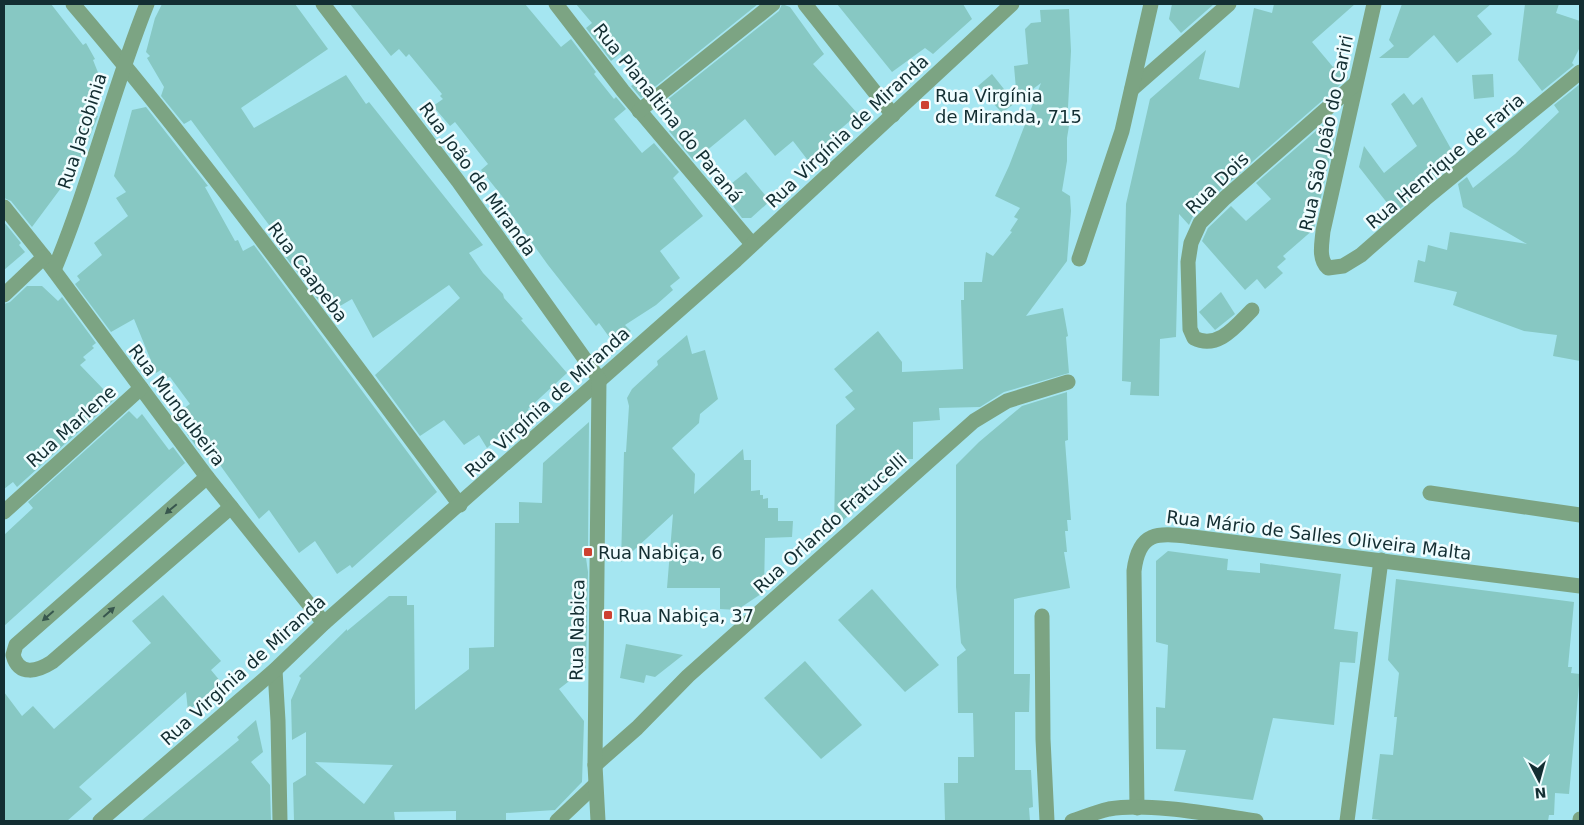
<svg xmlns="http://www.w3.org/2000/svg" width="1584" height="825" font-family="'DejaVu Sans',sans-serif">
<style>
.building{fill:#87c8c3;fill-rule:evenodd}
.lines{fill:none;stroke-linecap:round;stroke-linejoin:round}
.minor{stroke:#7ca483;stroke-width:15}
.oneway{fill:#38574e}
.poi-dot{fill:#cd4131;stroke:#f0fdff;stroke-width:2}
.labels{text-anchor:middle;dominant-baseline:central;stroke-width:5;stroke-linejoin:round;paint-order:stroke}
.poi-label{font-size:18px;fill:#132e32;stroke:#f0fdff;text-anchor:start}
.street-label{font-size:18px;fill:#132e32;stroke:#f0fdff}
</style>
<rect width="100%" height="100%" fill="#a5e6f1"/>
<g class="building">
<polygon points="4,4 51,4 83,45 86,43 95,59 93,60 99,75 85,111 98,116 69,189 64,184 32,227 11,201 4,198"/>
<polygon points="162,4 295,4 328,49 241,108 254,128 346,75 366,104 369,102 483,245 469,253 483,273 503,294 504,298 523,319 521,320 567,373 528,409 533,415 518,427 515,423 487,448 479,435 464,445 444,420 420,436 375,375 460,298 449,285 373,338 352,299 328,313 270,236 275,233 191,120 184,124 161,96 164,87 147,58 150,56 146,52 155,18"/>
<polygon points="350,4 525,4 561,47 571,39 596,72 594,74 614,99 616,97 626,109 614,119 642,153 654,143 679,172 673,178 703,216 660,251 680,278 670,286 673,290 656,305 625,325 631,331 615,345 599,323 596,326 548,265 507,208 510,206 481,170 488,164 455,122 450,126 433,106 443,99 440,96 442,94 409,54 406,57 399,49 391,56"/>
<polygon points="576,4 758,4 641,98 631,86 640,79 620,54 611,61 586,28 592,23"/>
<polygon points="782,4 790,7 824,54 813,64 858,114 836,133 839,137 810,163 793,141 775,156 745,119 694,161 669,131 672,128 657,108 779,11"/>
<polygon points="837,4 963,4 972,19 933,54 925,48 892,72"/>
<polygon points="1172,4 1214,4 1181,33 1169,19"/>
<polygon points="1274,4 1355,4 1312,42 1333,67 1338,63 1348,75 1348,78 1219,191 1193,216 1189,225 1179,214 1176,337 1160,339 1159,396 1130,395 1131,382 1122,381 1126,204 1150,99 1206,50 1199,79 1239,88 1254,8 1272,13"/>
<polygon points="1402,4 1491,4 1477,16 1492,34 1457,63 1434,35 1408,58 1379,58 1394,46 1389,40"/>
<polygon points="1525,4 1559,4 1556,13 1580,21 1580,47 1572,63 1574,65 1542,91 1518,60"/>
<polygon points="1069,9 1071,51 1067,126 1069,126 1067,138 1067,161 1062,191 1070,196 1071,211 1067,261 1026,316 1063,308 1068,336 1066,337 1069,373 1004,392 980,407 939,408 940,420 913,422 913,459 900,459 899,472 834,528 836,425 855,409 845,397 853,391 834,369 878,331 902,362 902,372 963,369 961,300 964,300 964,282 982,282 986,252 993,256 1012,232 1010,231 1018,219 1014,217 1020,208 995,196 1009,166 1041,83 1017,101 1014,66 1028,64 1025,29 1031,23 1041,22 1040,10"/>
<polygon points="992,74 1015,103 1002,113 978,86"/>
<polygon points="1493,74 1494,97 1474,99 1472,75"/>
<polygon points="1580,84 1580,361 1553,356 1557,335 1524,331 1453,305 1457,292 1414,282 1418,260 1425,262 1428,245 1447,250 1450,232 1527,244 1463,207 1458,184 1467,177 1473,188 1515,154 1559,112 1554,105"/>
<polygon points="1404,93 1413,105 1422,97 1455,156 1445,171 1395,213 1359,167 1364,146 1384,173 1417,146 1391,104"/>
<polygon points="146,107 208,186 205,187 235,241 238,240 243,251 254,245 437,492 352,568 350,565 337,574 315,541 299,553 269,510 259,519 207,447 204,445 199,450 187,434 193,428 180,411 190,404 170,377 165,379 161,370 156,373 134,319 111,332 75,284 80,280 77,276 102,255 94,243 128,216 116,198 126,192 114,176 132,110"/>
<polygon points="1325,123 1335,134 1314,229 1283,256 1286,259 1277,267 1283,273 1273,282 1265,289 1257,279 1245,290 1202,241 1208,228 1231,206 1246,221 1271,199 1256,183"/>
<polygon points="746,172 770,201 751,218 742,218 722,191"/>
<polygon points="4,222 21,243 19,245 25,252 4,270"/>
<polygon points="27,286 42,286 58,301 62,297 96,343 92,346 94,348 83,357 86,360 80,365 107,393 109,391 116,398 17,487 13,482 4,489 4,304 10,302"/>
<polygon points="1221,292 1235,314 1215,330 1199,312"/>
<polygon points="687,335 692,354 705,350 718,399 700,414 699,423 672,448 695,474 694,494 743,449 744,460 751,460 751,491 760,490 760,495 763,495 763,499 768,498 768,508 778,508 778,521 793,521 792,537 765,538 764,592 737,610 720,609 720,588 667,588 673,514 621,562 624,452 626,452 629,406 627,398 632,389 658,365 657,361"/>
<polygon points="1067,392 1068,440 1065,441 1071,520 1067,520 1068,531 1065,531 1067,552 1064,552 1070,588 1014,599 1014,674 1030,674 1029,712 1015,712 1015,770 1031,770 1033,807 1029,808 1030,821 945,821 944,783 958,783 958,757 974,757 973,713 958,713 957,657 966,650 961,643 956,587 956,465 979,442 1022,406"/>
<polygon points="129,411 137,419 142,414 169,450 173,447 185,463 4,626 4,535 33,508 28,502"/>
<path d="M589 422 588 549 585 551 588 572 586 668 559 689 584 721 582 782 555 810 506 813V821H456V811L394 812 395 821H294L293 783 306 775V732L292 740 291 700 301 678 299 676 347 629V631L389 596H407V605H414L415 710 469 669V648L494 647 495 523H519V502L542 503 543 463ZM315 762 393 765 364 804Z"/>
<polygon points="1168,551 1228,559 1227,570 1260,573 1260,563 1341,574 1334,629 1358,632 1355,663 1340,662 1334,725 1273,718 1253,800 1174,791 1186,750 1156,749 1156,707 1165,708 1168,645 1156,642 1156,561"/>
<polygon points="1396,579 1574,602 1568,667 1572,667 1571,673 1580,674 1569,794 1555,793 1554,815 1549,815 1548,821 1389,821 1372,819 1380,754 1393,755 1397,717 1394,717 1399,673 1388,660"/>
<polygon points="872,589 939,665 905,692 838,620"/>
<polygon points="163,595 221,661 211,670 221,682 188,711 186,692 79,787 92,799 67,821 4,821 4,692 22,716 33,706 54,729 151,643 132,621"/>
<polygon points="626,644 683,655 655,677 646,675 644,683 620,678"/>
<polygon points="805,661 862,725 821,759 764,698"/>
<polygon points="256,720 263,752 251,762 270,785 271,821 141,821 239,740 237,737"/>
</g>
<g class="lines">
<g class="minor">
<path d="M73 4C210 164 333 336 460 505"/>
<polyline points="323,4 458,181 599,379"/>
<polyline points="556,4 623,91 752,244"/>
<polyline points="805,4 893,115"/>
<path d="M1374 4 1323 231C1322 243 1318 259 1328 268L1343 266 1361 255 1425 199 1580 72"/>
<polyline points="1132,89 1229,4"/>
<polyline points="639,111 773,4"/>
<polyline points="4,207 44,257 207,477 324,623"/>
<polyline points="1079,259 1122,131 1151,4"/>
<path d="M54 270C90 184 112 91 147 4"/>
<polyline points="4,295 44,257"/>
<path d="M1252 310C1236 326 1218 350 1194 338L1190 329 1188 262 1191 243 1200 223 1225 198 1355 84"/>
<path d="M207 477 16 645 13 655C19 677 38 671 52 662L231 507"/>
<polyline points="1430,493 1580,515"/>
<polyline points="4,512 141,388"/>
<polyline points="1042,616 1043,739 1047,821"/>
<polyline points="275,670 278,721 280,821"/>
<polyline points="595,765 637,728 688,676 974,421 1007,401 1068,382"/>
<path d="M1137 808 1134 571C1139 530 1158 533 1193 537L1580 586"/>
<polyline points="100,821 275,670 324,623 736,260 1012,4"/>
<polyline points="557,821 595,785"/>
<polyline points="598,821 595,765 599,379"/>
<path d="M1072 821C1084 817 1096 812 1109 809 1149 802 1215 815 1256 821"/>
<polyline points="1347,821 1381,560"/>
<polyline points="1580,821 1580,819"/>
</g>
</g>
<defs><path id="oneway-solid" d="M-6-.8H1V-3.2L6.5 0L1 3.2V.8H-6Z" transform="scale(1.25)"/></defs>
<g class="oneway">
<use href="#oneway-solid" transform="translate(171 509) rotate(140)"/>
<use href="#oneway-solid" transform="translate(109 612) rotate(-41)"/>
<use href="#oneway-solid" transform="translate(48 616) rotate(139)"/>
</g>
<g class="poi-dot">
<rect x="920" y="100" width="10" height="10" rx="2.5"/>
<rect x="583" y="547" width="10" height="10" rx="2.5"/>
<rect x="603" y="610" width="10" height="10" rx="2.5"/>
</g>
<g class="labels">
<g class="poi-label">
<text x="935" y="95">Rua Virgínia<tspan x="935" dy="21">de Miranda, 715</tspan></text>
<text x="598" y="552">Rua Nabiça, 6</text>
<text x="618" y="615">Rua Nabiça, 37</text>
</g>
<g class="street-label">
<text transform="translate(668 113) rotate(51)">Rua Planaltina do Paraná</text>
<text transform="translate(82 131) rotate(-72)">Rua Jacobinia</text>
<text transform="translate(847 131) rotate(-43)">Rua Virgínia de Miranda</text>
<text transform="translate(1326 133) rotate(-78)">Rua São João do Cariri</text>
<text transform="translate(1445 161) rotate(-40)">Rua Henrique de Faria</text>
<text transform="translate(478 179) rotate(54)">Rua João de Miranda</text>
<text transform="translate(1217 183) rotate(-44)">Rua Dois</text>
<text transform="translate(308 272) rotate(53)">Rua Caapeba</text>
<text transform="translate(547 402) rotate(-42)">Rua Virgínia de Miranda</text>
<text transform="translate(177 405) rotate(53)">Rua Mungubeira</text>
<text transform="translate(71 426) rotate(-42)">Rua Marlene</text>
<text transform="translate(830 523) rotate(-42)">Rua Orlando Fratucelli</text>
<text transform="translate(1319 535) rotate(7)">Rua Mário de Salles Oliveira Malta</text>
<text transform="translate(577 630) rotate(-89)">Rua Nabica</text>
<text transform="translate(243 670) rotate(-42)">Rua Virgínia de Miranda</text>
</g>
</g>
<rect width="1584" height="825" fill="none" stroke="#132e32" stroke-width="10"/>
<g transform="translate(1539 780) rotate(174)" stroke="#f0fdff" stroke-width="4" paint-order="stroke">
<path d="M0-4L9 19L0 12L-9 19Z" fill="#132e32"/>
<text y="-8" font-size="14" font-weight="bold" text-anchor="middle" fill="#132e32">N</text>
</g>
</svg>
